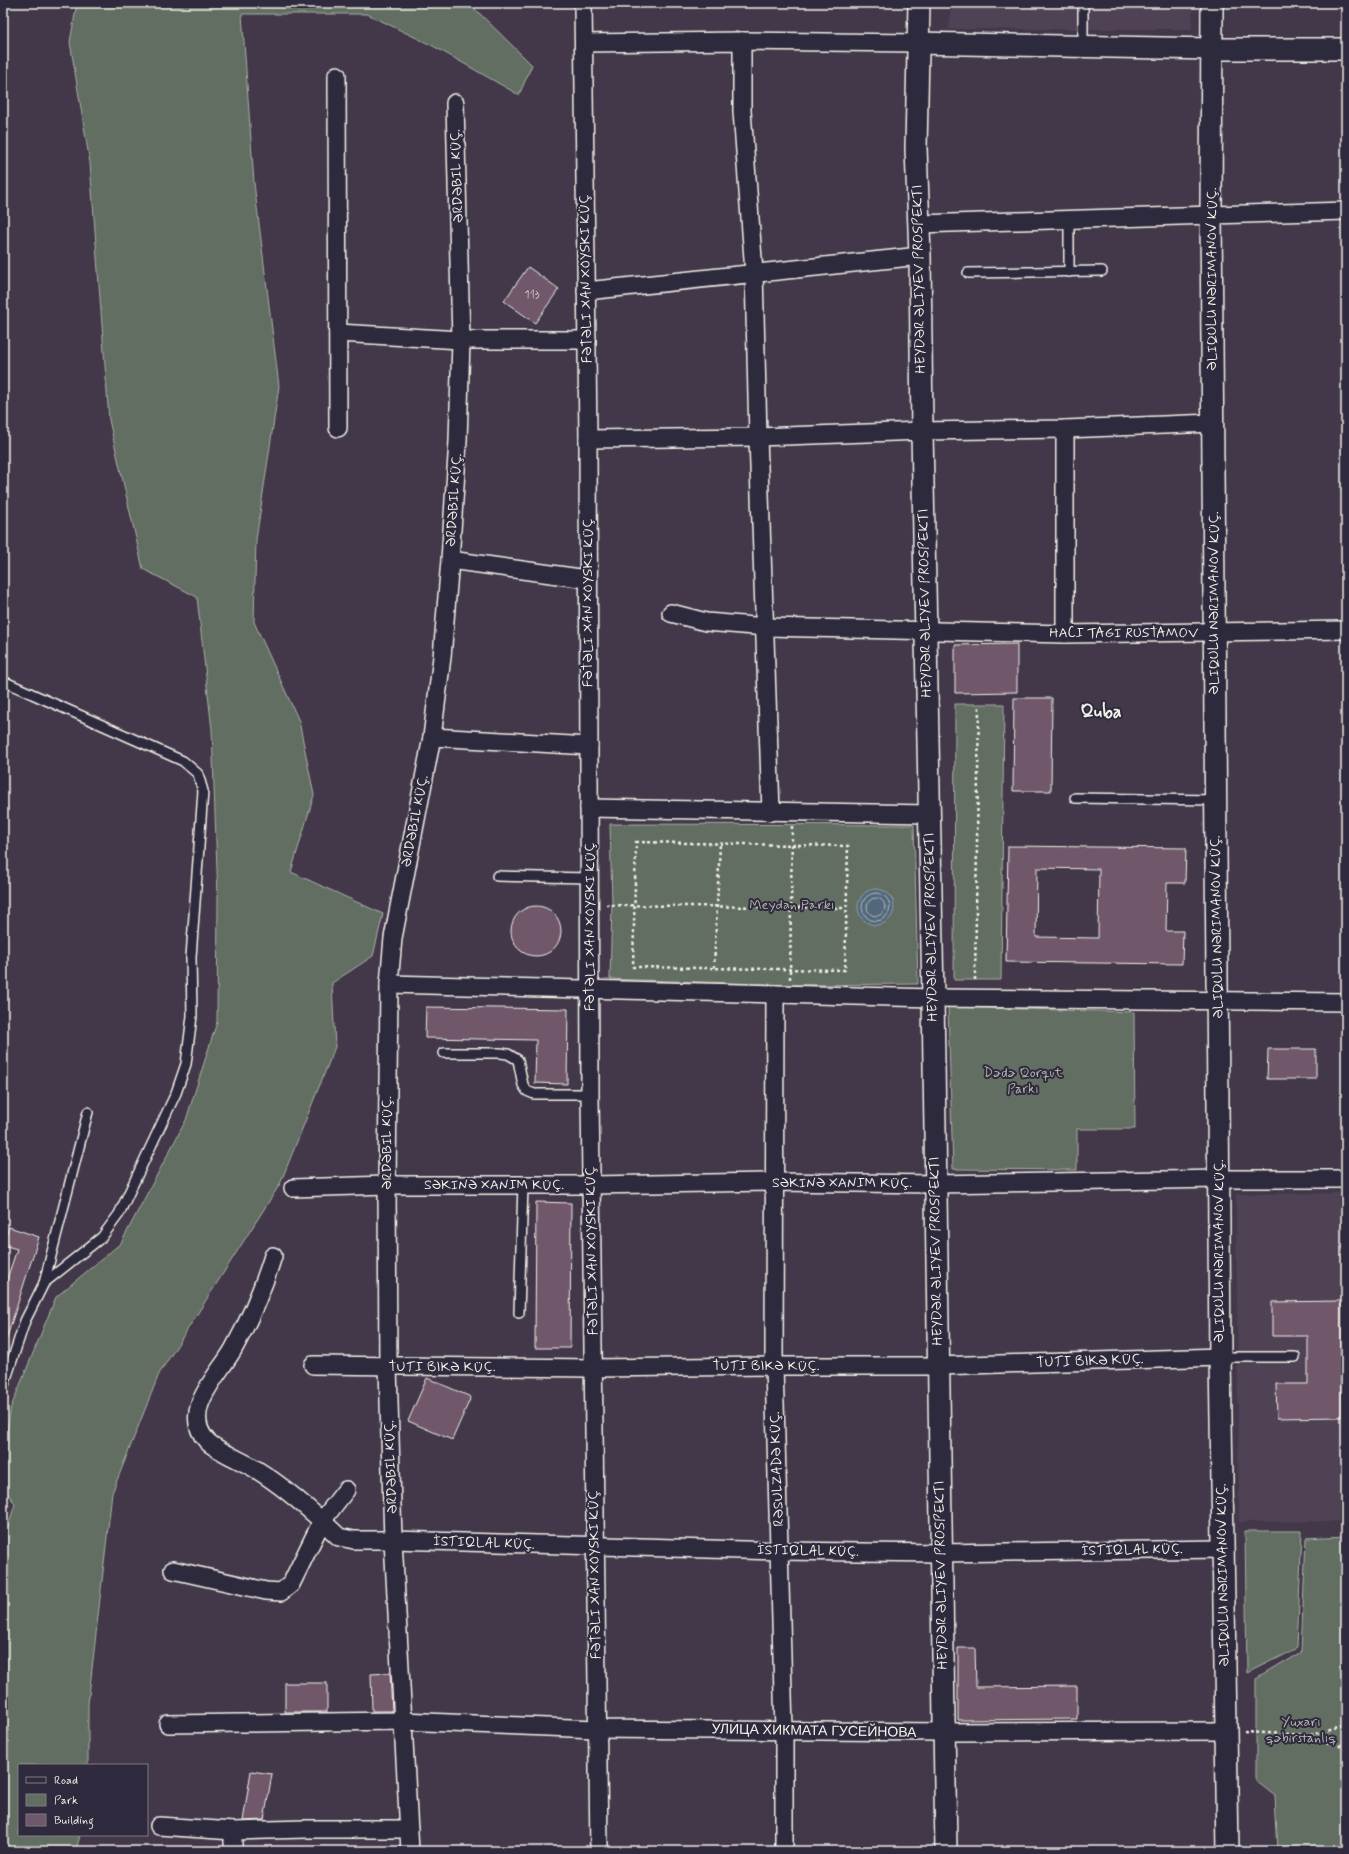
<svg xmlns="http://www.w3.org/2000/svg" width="1349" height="1854" font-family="Mynerve,sans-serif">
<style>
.built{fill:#504254}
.green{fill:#626e62;stroke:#abb0a5}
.water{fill:#51687c;stroke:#929fa7}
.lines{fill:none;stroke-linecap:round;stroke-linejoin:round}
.shore{stroke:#b3babd;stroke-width:1}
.building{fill:#6f586a;stroke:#f4f1e8;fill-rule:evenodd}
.service-casing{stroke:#f4f1e8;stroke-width:12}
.minor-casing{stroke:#f4f1e8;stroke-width:20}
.tertiary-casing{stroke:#f4f1e8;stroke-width:24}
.path{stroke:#f4f1e8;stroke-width:2.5;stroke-dasharray:3 3;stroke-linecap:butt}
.service{stroke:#2f2a3d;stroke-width:9}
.minor{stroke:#2f2a3d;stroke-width:17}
.tertiary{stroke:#2f2a3d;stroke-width:21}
.labels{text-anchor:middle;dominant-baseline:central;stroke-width:4;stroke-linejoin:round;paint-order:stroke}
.number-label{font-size:12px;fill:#d3cbc8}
.street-label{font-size:14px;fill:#f4f1e8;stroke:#2f2a3d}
.park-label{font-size:14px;fill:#b2b6ac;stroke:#2f2a3d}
.district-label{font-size:18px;font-weight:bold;fill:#f4f1e8;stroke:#2f2a3d}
</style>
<rect width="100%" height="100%" fill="#42384a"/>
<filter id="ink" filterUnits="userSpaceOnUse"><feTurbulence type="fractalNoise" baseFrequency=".025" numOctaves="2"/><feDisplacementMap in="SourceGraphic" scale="8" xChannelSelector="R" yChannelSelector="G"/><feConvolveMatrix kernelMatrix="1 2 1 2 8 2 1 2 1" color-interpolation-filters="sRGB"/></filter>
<g filter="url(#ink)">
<g class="built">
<polygon points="951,3 1193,3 1192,29 949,29"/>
<polygon points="1346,1193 1346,1521 1239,1522 1236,1194"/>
</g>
<g class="green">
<polygon points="77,3 464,3 473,7 532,65 519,95 433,46 367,14 242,14 254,183 279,386 256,540 254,622 299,721 314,795 291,872 383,914 373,956 332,983 335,1047 280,1184 159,1374 112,1493 88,1704 88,1765 19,1765 19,1835 80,1835 76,1851 3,1851 3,1543 15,1504 3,1486 3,1453 11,1407 56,1297 121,1243 186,1120 217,1022 218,898 212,730 197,597 143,569 109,420 90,163 70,42"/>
<polygon points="955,704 1004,704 1001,980 954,980"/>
<polygon points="610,824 914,825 918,984 790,985 610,979 612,905"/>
<polygon points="948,1007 1134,1012 1135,1129 1077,1129 1077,1170 953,1169"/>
<polygon points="1245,1531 1302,1531 1297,1648 1247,1673"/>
<polygon points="1346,1536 1346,1851 1278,1851 1275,1796 1256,1781 1256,1679 1301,1652 1306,1538"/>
</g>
<circle class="water" cx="876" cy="907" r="18"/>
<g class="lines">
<g class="shore">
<circle cx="876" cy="907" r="14"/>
<circle cx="876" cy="907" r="9"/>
</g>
</g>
<g class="building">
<polygon points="528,267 559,289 535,323 504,301"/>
<polygon points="1017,644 1017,692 955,693 955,645"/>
<polygon points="1014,698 1052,698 1051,791 1013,791"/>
<path d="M1008 846 1186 848 1185 883H1167L1166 931H1183L1182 964 1006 962ZM1037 868 1099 869 1098 938 1036 937Z"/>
<circle cx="536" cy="931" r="25"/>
<polygon points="426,1007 568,1009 567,1084 535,1083 536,1040 425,1038"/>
<polygon points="1268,1049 1316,1049 1316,1079 1267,1079"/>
<polygon points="536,1202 571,1203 570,1348 535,1348"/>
<polygon points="9,1227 39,1237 6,1340 3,1340 3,1291 17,1249 3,1245"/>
<polygon points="1341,1301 1341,1417 1277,1418 1276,1384 1308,1384 1308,1336 1272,1336 1272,1302"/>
<polygon points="427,1378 471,1397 452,1440 408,1421"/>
<polygon points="958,1648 975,1648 976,1687 1077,1686 1077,1719 958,1720"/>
<polygon points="390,1673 392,1711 372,1711 371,1674"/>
<rect x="285" y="1683" width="42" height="29"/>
<polygon points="251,1771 272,1774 264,1820 243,1821"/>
</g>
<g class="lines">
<g class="service-casing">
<g id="service">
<polyline points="1083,3 1083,47"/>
<polyline points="1069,219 1069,272"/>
<polyline points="968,273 1102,271"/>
<polyline points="3,681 183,761 198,774 203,791 191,957 192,1016 186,1064 176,1093 119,1214 102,1237 44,1283 25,1321 3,1388"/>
<polyline points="1075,798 1215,800"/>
<polyline points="497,876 589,878"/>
<polyline points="444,1053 500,1053 508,1054 518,1060 523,1085 527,1091 534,1094 590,1094"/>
<polyline points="44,1283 88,1112"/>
<polyline points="519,1313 523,1185"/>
<polyline points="1220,1357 1295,1357"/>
</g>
</g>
<g class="minor-casing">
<g id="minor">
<polyline points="583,3 588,439 590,1094 599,1851"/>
<polyline points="742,41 742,111 754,272 758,437 771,812"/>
<polyline points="584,43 742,41 917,43"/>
<polyline points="337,75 338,428"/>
<polyline points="918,224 1346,211"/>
<polyline points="586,291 920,256"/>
<polyline points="338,333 461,340 587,340"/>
<polyline points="588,439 758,437 922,431 1065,429 1213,423"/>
<polyline points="450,560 587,579"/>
<polyline points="671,613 706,622 766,627 1065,634 1346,630"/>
<polyline points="1065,634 1065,429"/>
<polyline points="432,737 589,746"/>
<polyline points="589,808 929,814"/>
<polyline points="389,984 933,998 1346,1002"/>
<polyline points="775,994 774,1366 784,1730 784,1851"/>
<polyline points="293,1188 387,1185 591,1185 774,1182 935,1184 1220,1179 1346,1179"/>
<path d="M273 1256C263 1288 250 1319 234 1348 220 1374 179 1411 207 1441 215 1450 245 1462 257 1470 286 1488 314 1513 339 1537L354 1540H393L780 1551 940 1553 1223 1549"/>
<polyline points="313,1365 593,1368 774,1366 938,1366 1220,1357"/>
<polyline points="173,1570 266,1591 281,1592 291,1584 322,1521 346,1490"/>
<polyline points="168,1724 402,1721 596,1729 943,1732 1226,1731"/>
<polyline points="159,1826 233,1831 306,1829 409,1829"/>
<polyline points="233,1831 233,1851"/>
<polyline points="410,1851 393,1540 388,1367 387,1185 389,984 393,938 432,737 442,657 450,560 458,441 461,340 455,103"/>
</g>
</g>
<g class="tertiary-casing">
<g id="tertiary">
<polyline points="919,3 916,148 920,256 922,431 933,998 946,1851"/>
<polyline points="1212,3 1211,214 1220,1357 1228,1851"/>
<polyline points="917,43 1212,49 1346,49"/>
</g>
</g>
<g class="path">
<polygon points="636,842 848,846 845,970 633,967"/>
<polyline points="606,905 846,908"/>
<polyline points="714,968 720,844"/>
<polyline points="790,979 792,826"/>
<polyline points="975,980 979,704"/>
<polyline points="1244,1732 1310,1735 1346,1750"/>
<polyline points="1311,1734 1346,1725"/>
</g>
<use href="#service" class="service"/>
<use href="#minor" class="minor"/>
<use href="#tertiary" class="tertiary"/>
</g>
</g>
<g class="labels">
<g class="number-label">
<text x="532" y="295">113</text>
</g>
<g class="street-label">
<text transform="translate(457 176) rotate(-92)">ƏRDƏBIL KÜÇ.</text>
<text transform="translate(586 279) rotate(-91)">FƏTƏLI XAN XOYSKI KÜÇ</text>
<text transform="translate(919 279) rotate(-91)">HEYDƏR ƏLIYEV PROSPEKTI</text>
<text transform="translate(1212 279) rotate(-90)">ƏLIQULU NƏRIMANOV KÜÇ.</text>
<text transform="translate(454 500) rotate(-86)">ƏRDƏBIL KÜÇ.</text>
<text transform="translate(588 603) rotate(-90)">FƏTƏLI XAN XOYSKI KÜÇ</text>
<text transform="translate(925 603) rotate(-91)">HEYDƏR ƏLIYEV PROSPEKTI</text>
<text transform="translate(1214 603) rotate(-90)">ƏLIQULU NƏRIMANOV KÜÇ.</text>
<text x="1124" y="633">HACI TAGI RUSTAMOV</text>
<text transform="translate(415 821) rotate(-79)">ƏRDƏBIL KÜÇ.</text>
<text transform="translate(590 927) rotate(-90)">FƏTƏLI XAN XOYSKI KÜÇ</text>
<text transform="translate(931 927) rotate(-91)">HEYDƏR ƏLIYEV PROSPEKTI</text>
<text transform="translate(1217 927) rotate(-91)">ƏLIQULU NƏRIMANOV KÜÇ.</text>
<text transform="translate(387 1143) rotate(-90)">ƏRDƏBIL KÜÇ.</text>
<text x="842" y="1183">SƏKINƏ XANIM KÜÇ.</text>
<text x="494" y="1185">SƏKINƏ XANIM KÜÇ.</text>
<text transform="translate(592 1251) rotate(-91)">FƏTƏLI XAN XOYSKI KÜÇ</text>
<text transform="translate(936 1251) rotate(-91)">HEYDƏR ƏLIYEV PROSPEKTI</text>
<text transform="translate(1219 1251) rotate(-90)">ƏLIQULU NƏRIMANOV KÜÇ.</text>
<text transform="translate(1090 1361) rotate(-2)">TUTI BIKƏ KÜÇ.</text>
<text x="766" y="1366">TUTI BIKƏ KÜÇ.</text>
<text x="442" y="1367">TUTI BIKƏ KÜÇ.</text>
<text transform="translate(391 1467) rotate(-92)">ƏRDƏBIL KÜÇ.</text>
<text transform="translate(777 1469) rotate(-92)">RƏSULZADƏ KÜÇ.</text>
<text transform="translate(484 1543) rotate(2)">İSTIQLAL KÜÇ.</text>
<text transform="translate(1132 1550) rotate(-1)">İSTIQLAL KÜÇ.</text>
<text transform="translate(808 1551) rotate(1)">İSTIQLAL KÜÇ.</text>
<text transform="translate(595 1575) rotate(-91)">FƏTƏLI XAN XOYSKI KÜÇ</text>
<text transform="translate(941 1575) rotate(-91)">HEYDƏR ƏLIYEV PROSPEKTI</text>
<text transform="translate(1223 1575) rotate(-91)">ƏLIQULU NƏRIMANOV KÜÇ.</text>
<text transform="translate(814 1731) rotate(1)">УЛИЦА ХИКМАТА ГУСЕЙНОВА</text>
</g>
<g class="park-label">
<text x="792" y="905">Meydan Parkı</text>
<text x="1023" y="1073">Dədə Qorqut<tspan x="1023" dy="16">Parkı</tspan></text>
<text x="1301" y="1722">Yuxarı<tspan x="1301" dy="16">qəbirstanlıq</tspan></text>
</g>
<g class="district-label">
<text x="1101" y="712">Quba</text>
</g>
</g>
<rect width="1349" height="1854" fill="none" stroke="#2f2a3d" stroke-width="16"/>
<rect x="8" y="8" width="1333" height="1838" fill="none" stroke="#f4f1e8" stroke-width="1.5" filter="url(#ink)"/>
<rect x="18" y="1764" width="130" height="72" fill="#2f2a3d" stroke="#7e7a81"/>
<rect x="26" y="1777" width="20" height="6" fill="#2f2a3d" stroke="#7e7a81"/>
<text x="54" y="1784" font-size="12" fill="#f4f1e8">Road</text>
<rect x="26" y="1794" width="20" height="12" fill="#626e62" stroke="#7e7a81"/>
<text x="54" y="1804" font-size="12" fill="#f4f1e8">Park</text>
<rect x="26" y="1814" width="20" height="12" fill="#6f586a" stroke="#7e7a81"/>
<text x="54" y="1824" font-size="12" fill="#f4f1e8">Building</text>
</svg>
